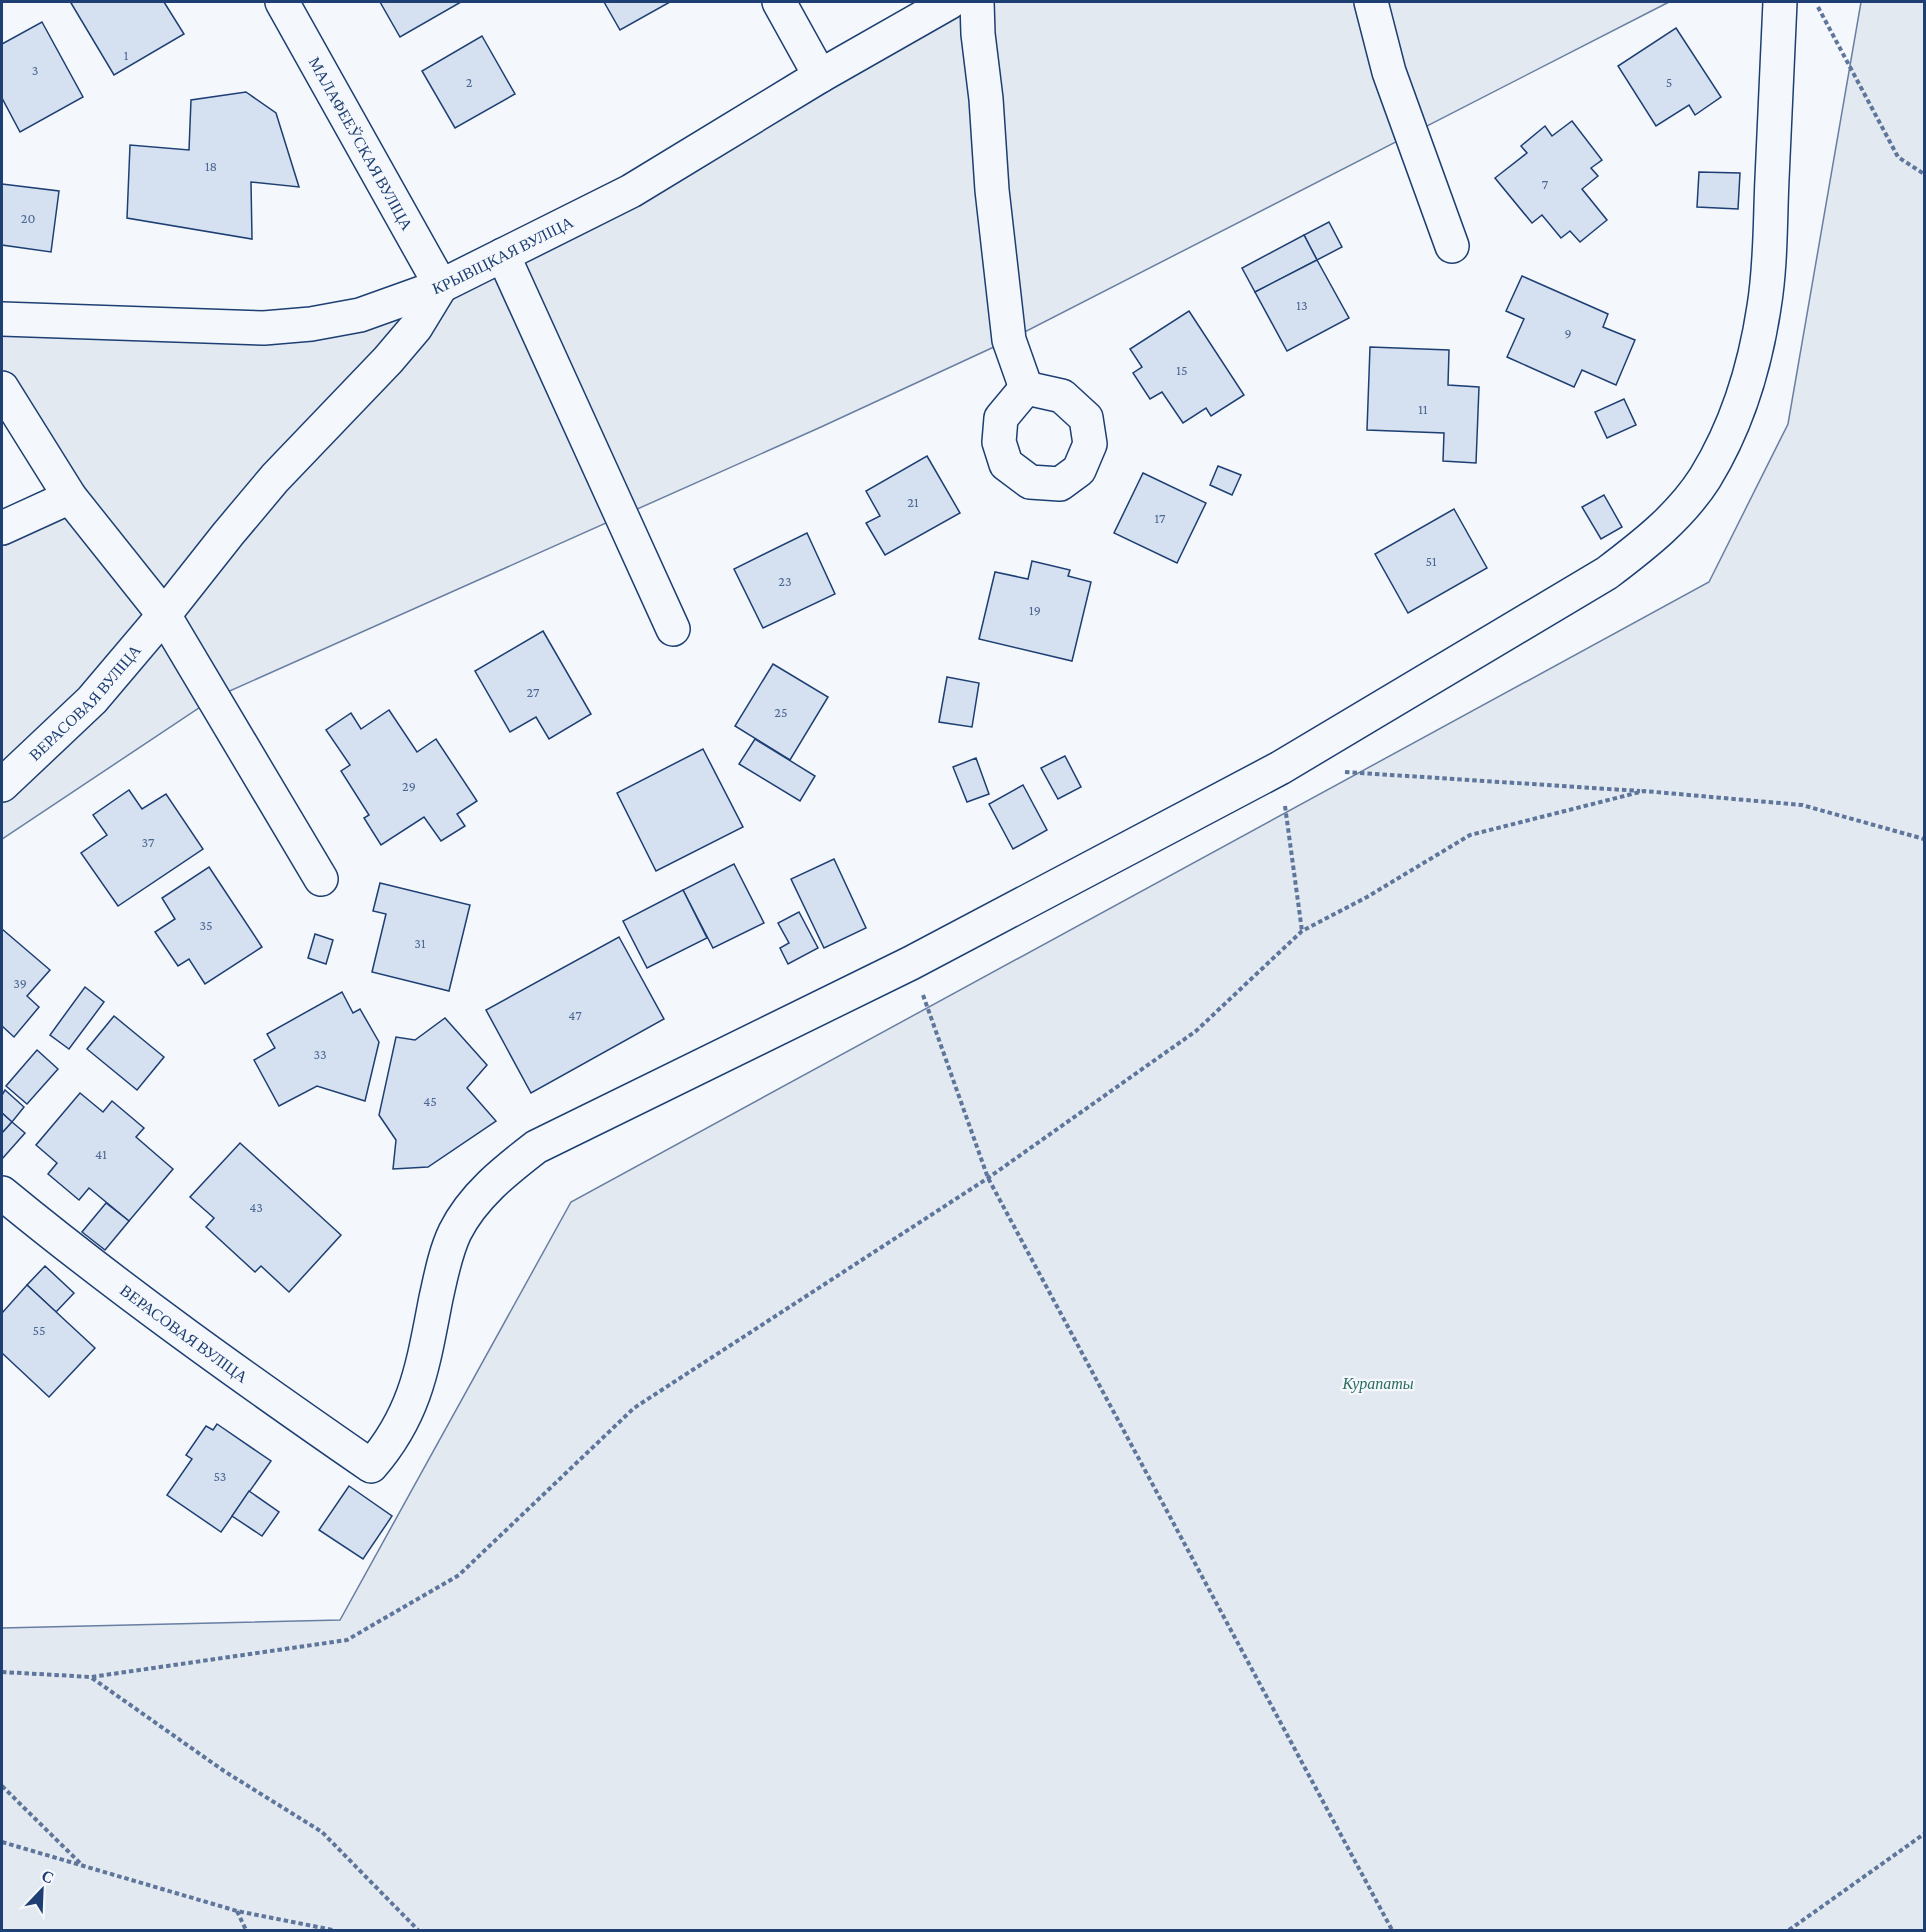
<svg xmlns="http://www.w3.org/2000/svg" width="1926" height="1932" font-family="'Crimson Pro',serif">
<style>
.green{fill:#e3e9f0;stroke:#687fa3;stroke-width:1.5}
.building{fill:#d5e0f0;stroke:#1d3f73;stroke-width:1.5}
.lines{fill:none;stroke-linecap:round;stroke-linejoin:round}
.minor-casing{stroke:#1d3f73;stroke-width:36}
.path{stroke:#5e769c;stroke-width:4;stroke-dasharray:4.5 3;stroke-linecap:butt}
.minor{stroke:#f4f7fb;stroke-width:33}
.labels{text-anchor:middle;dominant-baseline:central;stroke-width:4.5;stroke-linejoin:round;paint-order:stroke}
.number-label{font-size:14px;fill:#4b6792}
.street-label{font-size:16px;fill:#1d3f73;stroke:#f4f7fb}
.park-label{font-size:16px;font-style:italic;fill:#2c6c60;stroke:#f4f7fb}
</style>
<rect width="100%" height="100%" fill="#f4f7fb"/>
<g class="green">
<polygon points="950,2 1669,2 1009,340 821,427 214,698 2,839 2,528 69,497 2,388 2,319 264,328 441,286"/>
<polygon points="1861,2 1924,2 1924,1930 2,1930 2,1628 340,1620 571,1202 1709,582 1788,424"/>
</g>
<g class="building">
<polygon points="73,2 164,2 184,34 114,75 71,3"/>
<polygon points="380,2 461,2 400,37"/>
<polygon points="604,2 670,2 620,30"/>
<polygon points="42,22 83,97 20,132 2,98 2,44"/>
<polygon points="1676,28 1721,97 1695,115 1689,105 1656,126 1618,66"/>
<polygon points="482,36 515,94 455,128 422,71"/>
<polygon points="246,92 276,113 299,187 251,182 252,239 127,218 130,145 189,150 191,100"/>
<polygon points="1572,121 1602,160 1591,168 1598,176 1582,189 1607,220 1580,242 1570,231 1561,238 1542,215 1532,223 1495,178 1527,153 1521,146 1545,126 1552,136"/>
<polygon points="1699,172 1740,173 1738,209 1697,207"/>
<polygon points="2,184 59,191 51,252 2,245"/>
<polygon points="1329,222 1342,247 1317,260 1304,235"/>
<polygon points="1304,235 1317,260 1255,292 1242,268"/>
<polygon points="1317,260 1349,318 1287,351 1255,292"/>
<polygon points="1522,276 1608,314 1603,327 1635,340 1616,385 1582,370 1574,387 1507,357 1524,319 1506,311"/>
<polygon points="1189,311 1244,395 1211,416 1206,408 1183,423 1162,392 1150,399 1133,373 1142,367 1130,349"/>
<polygon points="1370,347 1449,350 1448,385 1479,387 1476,463 1443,461 1444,433 1367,430"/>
<polygon points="1624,399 1636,425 1607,438 1595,412"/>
<polygon points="927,456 960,513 885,555 866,523 880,516 866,491"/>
<polygon points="1218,466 1241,475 1232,495 1210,485"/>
<polygon points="1143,473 1206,503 1177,563 1114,533"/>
<polygon points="1604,495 1622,527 1601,539 1582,507"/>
<polygon points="1454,509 1487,568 1408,613 1375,554"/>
<polygon points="807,533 835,594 763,628 734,569"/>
<polygon points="1032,561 1070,570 1068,576 1091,582 1072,661 979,639 995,572 1028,579"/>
<polygon points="543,631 591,714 549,739 536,717 510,732 475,671"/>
<polygon points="773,664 828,697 790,760 735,726"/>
<polygon points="947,677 979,683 972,727 939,722"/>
<polygon points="389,710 417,752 436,739 477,801 457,814 465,826 441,841 424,817 381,845 364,818 369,815 341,771 350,765 326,730 351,713 361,729"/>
<polygon points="755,739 815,776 800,801 739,764"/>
<polygon points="703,749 743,827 656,871 617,793"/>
<polygon points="1065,756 1081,787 1058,799 1041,768"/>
<polygon points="976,758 989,794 967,802 953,767"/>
<polygon points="1023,785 1047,830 1013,849 989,804"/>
<polygon points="129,790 142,809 166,794 203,849 118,906 81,853 107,835 93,815"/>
<polygon points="834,859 866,928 824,948 791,879"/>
<polygon points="734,864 764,923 713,948 683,890"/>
<polygon points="209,867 262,947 205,984 189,959 178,966 155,932 175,919 162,898"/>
<polygon points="380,883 470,905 449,991 372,972 386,914 373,911"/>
<polygon points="683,890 707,938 647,968 623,921"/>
<polygon points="799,912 818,948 788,964 780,948 789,943 778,923"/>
<polygon points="2,929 50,970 27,996 39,1007 14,1037 2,1026"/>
<polygon points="315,934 333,940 326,964 308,958"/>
<polygon points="619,937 664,1019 531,1093 486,1010"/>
<polygon points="85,987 104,1002 69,1049 50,1035"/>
<polygon points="342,992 353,1013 360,1009 379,1042 365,1101 317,1086 279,1106 254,1060 275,1048 267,1034"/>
<polygon points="114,1016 164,1057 137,1090 87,1049"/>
<polygon points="445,1018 487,1065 467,1088 496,1121 428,1167 393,1169 396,1140 379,1115 396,1037 415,1040"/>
<polygon points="37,1050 58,1069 27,1104 6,1086"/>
<polygon points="5,1090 24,1107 12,1122 2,1113 2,1095"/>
<polygon points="80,1093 103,1112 112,1101 144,1128 136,1137 173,1169 129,1221 89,1188 79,1200 48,1174 57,1163 36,1145"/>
<polygon points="2,1113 12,1122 2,1133"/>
<polygon points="12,1122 25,1133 2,1159 2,1133"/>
<polygon points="240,1143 341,1235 289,1292 261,1266 255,1272 206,1227 214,1218 190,1197"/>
<polygon points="106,1203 129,1221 105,1250 82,1232"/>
<polygon points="45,1266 74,1293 56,1312 27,1285"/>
<polygon points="27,1285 95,1348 49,1397 2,1353 2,1313"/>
<polygon points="217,1424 271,1461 221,1532 167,1495 192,1459 186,1455 206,1426 213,1430"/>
<polygon points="349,1486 392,1516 363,1559 319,1530"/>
<polygon points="249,1491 279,1512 262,1536 232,1516"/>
</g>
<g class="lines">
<g class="minor-casing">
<g id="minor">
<path id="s1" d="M282 2 441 286"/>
<polyline points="779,2 820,76"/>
<polyline points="977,2 978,34 986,99 992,190 1009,340 1026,388"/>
<polyline points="1371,2 1389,72 1452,246"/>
<polyline points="503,255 673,629"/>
<path id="s2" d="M2 319 264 328 311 324 360 315 441 286 631 191 820 76 950 2"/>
<polyline points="2,388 70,497 164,615 321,879"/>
<polygon points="1026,388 1062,396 1086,418 1090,444 1079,470 1060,484 1030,482 1006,464 999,442 1001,418"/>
<polyline points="2,528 70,497"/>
<path id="s3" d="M2 785 92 700 164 615 228 534 275 478 388 360 416 327 441 286"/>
<path id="s4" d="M2 1193C120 1290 245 1379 371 1466 417 1413 423 1364 436 1298 441 1276 445 1253 455 1232 473 1196 505 1171 536 1147L911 963 1280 768 1607 573C1644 545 1680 517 1705 478 1737 426 1755 367 1764 307 1771 265 1770 221 1772 179 1775 120 1777 61 1780 2"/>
</g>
</g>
<g class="path">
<polyline points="1818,7 1898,157 1924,174"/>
<polyline points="1345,772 1640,791"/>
<polyline points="1285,806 1302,931"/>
<polyline points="923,995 988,1178 1392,1930"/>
<polyline points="2,1672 91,1677 347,1640 459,1575 634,1408 988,1178 1196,1031 1302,931 1367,897 1470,835 1644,791 1802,805 1924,839"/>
<polyline points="92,1678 224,1771 322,1832 418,1930"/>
<polyline points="2,1786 80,1863"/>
<polyline points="2,1842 237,1911 333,1930"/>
<polyline points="237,1911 246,1930"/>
<polyline points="1789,1930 1924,1834"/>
</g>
<use href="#minor" class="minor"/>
</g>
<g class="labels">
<g class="number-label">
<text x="126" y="55">1</text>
<text x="35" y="70">3</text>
<text x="469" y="82">2</text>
<text x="1669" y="82">5</text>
<text x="211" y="166">18</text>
<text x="1545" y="184">7</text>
<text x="28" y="218">20</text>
<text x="1302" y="305">13</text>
<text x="1568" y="333">9</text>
<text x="1182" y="370">15</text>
<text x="1423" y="409">11</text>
<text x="913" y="502">21</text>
<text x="1160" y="518">17</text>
<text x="1431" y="561">51</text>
<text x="785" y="581">23</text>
<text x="1035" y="610">19</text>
<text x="533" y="692">27</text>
<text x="781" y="712">25</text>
<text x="409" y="786">29</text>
<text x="148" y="842">37</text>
<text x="206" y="925">35</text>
<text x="420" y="943">31</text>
<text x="20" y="983">39</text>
<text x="575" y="1015">47</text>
<text x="320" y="1054">33</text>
<text x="430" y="1101">45</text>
<text x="101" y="1154">41</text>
<text x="256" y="1207">43</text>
<text x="39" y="1330">55</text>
<text x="220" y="1476">53</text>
</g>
<g class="street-label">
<text stroke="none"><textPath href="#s1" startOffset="162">МАЛАФЕЕЎСКАЯ ВУЛІЦА</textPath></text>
<text stroke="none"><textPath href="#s2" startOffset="514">КРЫВІЦКАЯ ВУЛІЦА</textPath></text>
<text stroke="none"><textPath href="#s3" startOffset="117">ВЕРАСОВАЯ ВУЛІЦА</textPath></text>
<text stroke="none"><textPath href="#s4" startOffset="230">ВЕРАСОВАЯ ВУЛІЦА</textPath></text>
</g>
<g class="park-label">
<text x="1378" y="1383">Курапаты</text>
</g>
</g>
<rect width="1926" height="1932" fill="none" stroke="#1d3f73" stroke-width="6"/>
<g transform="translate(42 1890) rotate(23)" stroke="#f4f7fb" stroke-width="4.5" paint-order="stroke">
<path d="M0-4.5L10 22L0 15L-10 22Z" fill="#1d3f73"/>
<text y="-9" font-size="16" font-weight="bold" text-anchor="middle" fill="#1d3f73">С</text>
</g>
</svg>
